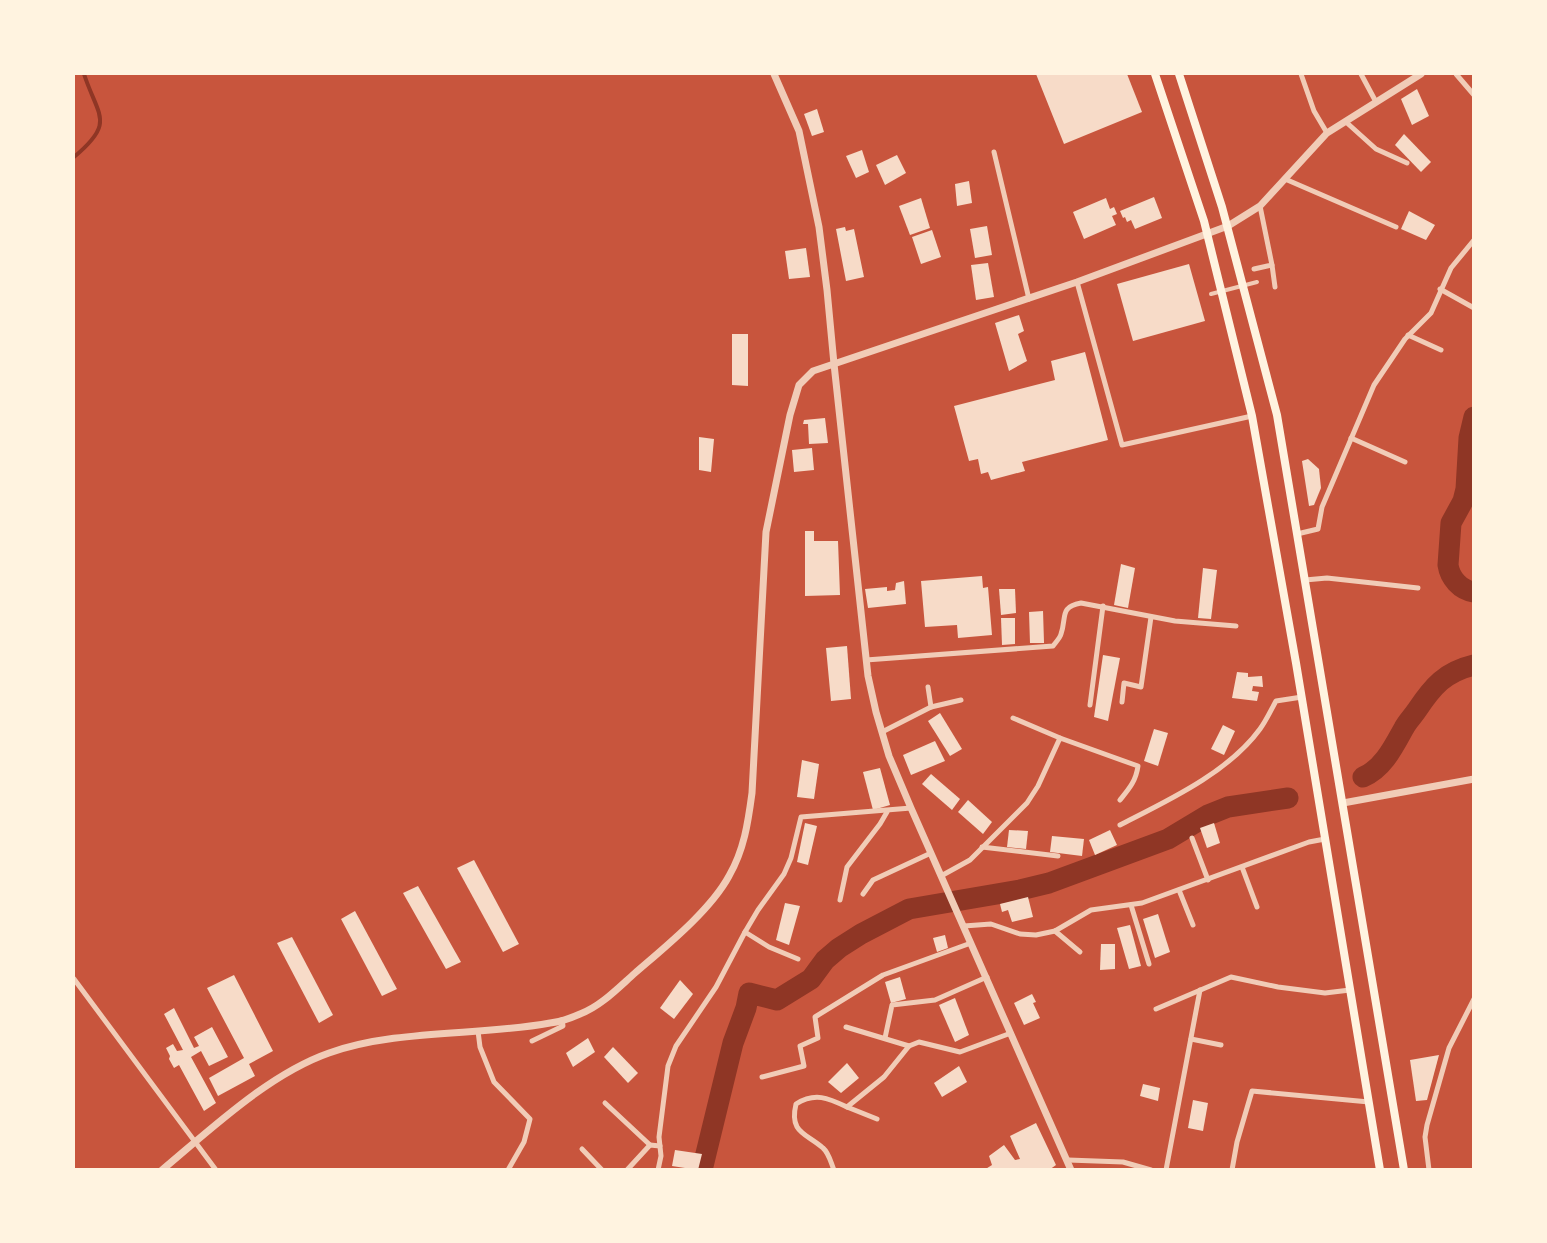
<svg xmlns="http://www.w3.org/2000/svg" width="1547" height="1243" font-family="Figtree,sans-serif">
<style>
.lines{fill:none;stroke-linecap:round;stroke-linejoin:round}
.stream{stroke:#8f3625;stroke-width:4}
.river{stroke:#8f3625;stroke-width:21}
.building{fill:#f7dbc8}
.pedestrian{stroke:#f1ccb7;stroke-width:4}
.minor{stroke:#f1ccb7;stroke-width:5}
.tertiary{stroke:#f1ccb7;stroke-width:7}
.trunk{stroke:#fff3e0;stroke-width:8}
</style>
<rect width="100%" height="100%" fill="#c8553d"/>
<g class="lines">
<path class="stream" d="M74 157C116 122 98 117 84 74"/>
<g class="river">
<path d="M1474 417 1469 438 1466 489 1463 501 1451 523 1448 565C1450 578 1460 590 1474 592"/>
<path d="M1363 777C1383 769 1394 746 1404 728 1407 722 1413 716 1417 710 1433 686 1445 672 1474 665"/>
<polyline points="702,1170 733,1043 746,1008 749,993 777,1000 811,979 825,960 839,948 861,934 909,909 1020,890 1049,883 1168,839 1208,815 1228,807 1288,798"/>
</g>
</g>
<g class="building">
<polygon points="1036,74 1127,74 1142,112 1064,144"/>
<polygon points="1417,89 1429,116 1412,125 1401,99"/>
<polygon points="817,109 824,132 812,136 804,114"/>
<polygon points="1404,134 1431,162 1421,172 1395,145"/>
<polygon points="862,150 869,172 856,178 846,156"/>
<polygon points="897,155 906,173 885,185 876,165"/>
<polygon points="969,181 972,203 957,206 955,184"/>
<polygon points="1154,197 1162,218 1135,229 1131,220 1127,222 1125,217 1123,218 1120,211"/>
<polygon points="921,198 930,228 910,235 899,206"/>
<polygon points="1106,198 1110,209 1114,207 1117,214 1112,216 1116,225 1084,239 1073,212"/>
<polygon points="1409,211 1435,225 1426,240 1401,229"/>
<polygon points="987,226 992,255 975,258 970,229"/>
<polygon points="845,227 846,231 854,229 864,277 846,281 836,229"/>
<polygon points="932,230 941,257 921,264 912,237"/>
<polygon points="806,248 810,277 789,279 785,251"/>
<polygon points="988,263 994,297 976,300 971,265"/>
<polygon points="1189,264 1205,321 1133,341 1117,284"/>
<polygon points="1019,315 1024,331 1018,334 1027,361 1009,371 995,323"/>
<polygon points="732,334 748,334 748,386 732,385"/>
<polygon points="1085,352 1108,440 1022,462 1025,471 991,480 988,472 981,474 978,459 969,461 954,406 1055,380 1051,361"/>
<polygon points="825,418 828,443 809,444 808,424 803,424 804,420"/>
<polygon points="699,437 714,439 711,472 699,470"/>
<polygon points="812,448 814,470 794,472 792,450"/>
<polygon points="1308,459 1319,469 1321,488 1314,505 1309,506 1302,461"/>
<polygon points="805,531 814,531 814,541 838,541 840,595 805,596"/>
<polygon points="1121,564 1135,568 1128,608 1114,605"/>
<polygon points="1203,568 1217,570 1211,619 1198,618"/>
<polygon points="982,576 983,588 988,587 992,635 958,638 957,625 925,627 921,581"/>
<polygon points="904,581 906,604 868,608 865,589 887,587 887,591 895,590 896,583"/>
<polygon points="999,589 1015,589 1016,613 1001,615"/>
<polygon points="1043,611 1044,643 1030,643 1029,612"/>
<polygon points="1001,618 1015,618 1015,644 1002,645"/>
<polygon points="847,646 851,699 831,701 826,648"/>
<polygon points="1103,655 1120,658 1108,721 1094,717"/>
<polygon points="1237,672 1248,673 1248,677 1262,676 1263,687 1253,686 1252,691 1259,692 1257,701 1232,698"/>
<polygon points="940,713 962,749 950,756 928,721"/>
<polygon points="1223,725 1235,731 1224,755 1211,749"/>
<polygon points="1154,729 1168,733 1158,766 1144,761"/>
<polygon points="935,741 945,761 911,775 903,755"/>
<polygon points="802,760 819,764 814,799 797,797"/>
<polygon points="880,768 890,805 873,810 863,772"/>
<polygon points="931,774 960,799 952,810 922,784"/>
<polygon points="968,800 992,822 983,834 958,812"/>
<polygon points="805,823 817,826 808,865 797,862"/>
<polygon points="1214,823 1220,843 1207,848 1200,828"/>
<polygon points="1009,830 1028,831 1026,849 1007,847"/>
<polygon points="1110,830 1117,845 1095,855 1089,840"/>
<polygon points="1052,836 1084,839 1082,856 1050,852"/>
<polygon points="474,860 519,944 503,952 457,868"/>
<polygon points="418,886 461,962 446,969 403,893"/>
<polygon points="1028,897 1033,917 1012,922 1008,910 1002,912 1000,904"/>
<polygon points="785,903 800,906 789,945 776,940"/>
<polygon points="355,911 397,989 382,996 341,919"/>
<polygon points="1158,914 1170,952 1155,958 1143,919"/>
<polygon points="1130,925 1141,966 1129,969 1117,928"/>
<polygon points="945,935 948,948 937,952 933,938"/>
<polygon points="292,937 333,1015 319,1023 277,943"/>
<polygon points="1101,944 1115,944 1115,969 1100,970"/>
<polygon points="234,975 273,1051 249,1064 255,1076 218,1096 209,1078 244,1058 207,988"/>
<polygon points="900,977 906,999 891,1003 885,982"/>
<polygon points="680,980 693,994 674,1019 660,1008"/>
<polygon points="1032,994 1036,1002 1033,1003 1040,1018 1024,1025 1014,1003"/>
<polygon points="955,998 969,1035 955,1042 939,1005"/>
<polygon points="174,1008 194,1048 199,1046 194,1037 212,1027 228,1057 209,1066 201,1051 191,1057 216,1103 204,1111 179,1065 174,1068 169,1059 170,1056 166,1048 173,1044 177,1051 183,1050 164,1014"/>
<polygon points="588,1038 595,1052 573,1067 566,1053"/>
<polygon points="613,1047 638,1073 628,1083 604,1057"/>
<polygon points="1439,1055 1427,1100 1416,1101 1410,1060"/>
<polygon points="847,1063 859,1078 841,1093 828,1082"/>
<polygon points="959,1066 967,1082 942,1097 934,1083"/>
<polygon points="1143,1084 1160,1088 1158,1101 1140,1096"/>
<polygon points="1193,1100 1208,1103 1203,1131 1188,1128"/>
<polygon points="1036,1123 1056,1165 1049,1170 984,1170 992,1165 989,1156 1004,1145 1015,1160 1020,1159 1010,1136"/>
<polygon points="675,1150 702,1154 698,1170 672,1166"/>
</g>
<g class="lines">
<polyline class="pedestrian" points="1211,294 1257,282"/>
<g class="minor">
<polyline points="1301,74 1314,111 1327,133"/>
<polyline points="1361,74 1376,102"/>
<polyline points="1456,74 1474,95"/>
<polyline points="1346,122 1376,149 1407,163"/>
<polyline points="994,152 1029,299"/>
<polyline points="1285,179 1396,227"/>
<polyline points="1272,265 1275,287"/>
<polyline points="1254,269 1272,265 1260,206"/>
<polyline points="1077,282 1122,445 1252,416"/>
<polyline points="1440,289 1474,308"/>
<polyline points="1408,335 1441,350"/>
<polyline points="1351,438 1405,462"/>
<polyline points="1297,534 1318,529 1322,507 1374,385 1405,339 1431,313 1451,268 1474,240"/>
<polyline points="1305,580 1327,578 1418,588"/>
<path d="M866 660 1053 646C1056 642 1060 638 1061 634 1067 617 1059 607 1081 603L1175 621 1236 626"/>
<polyline points="928,687 931,707"/>
<polyline points="1122,702 1124,683 1141,687 1151,617"/>
<polyline points="1090,705 1103,606"/>
<polyline points="1013,718 1060,738"/>
<polyline points="882,732 931,707 961,700"/>
<path d="M1120 825C1167 801 1228 773 1260 729 1266 721 1271 710 1276 701L1302 697"/>
<polyline points="1192,838 1208,880"/>
<polyline points="982,847 1058,856"/>
<polyline points="1242,867 1257,907"/>
<path d="M941 876 970 860 1027 803 1038 786 1060 738 1138 766C1136 781 1129 789 1120 800"/>
<polyline points="1179,890 1193,925"/>
<polyline points="863,894 873,880 931,853"/>
<polyline points="840,900 847,867 880,824 887,812"/>
<polyline points="1131,905 1149,964"/>
<polyline points="964,926 991,924 1020,934 1036,935 1055,931 1091,910 1142,903 1309,842 1325,839"/>
<polyline points="1055,931 1080,952"/>
<polyline points="745,932 769,947 798,959"/>
<polyline points="74,979 216,1170"/>
<polyline points="1156,1009 1231,977 1278,987 1325,993 1350,990"/>
<polyline points="846,1027 909,1046"/>
<polyline points="478,1031 480,1047 494,1082 530,1119 524,1142 508,1170"/>
<polyline points="885,1038 892,1005 935,1000 987,977"/>
<polyline points="1191,1039 1221,1045"/>
<polyline points="532,1041 563,1026 562,1020"/>
<polyline points="762,1077 804,1066 800,1046 818,1038 815,1017 883,975 971,943"/>
<polyline points="605,1103 650,1145"/>
<polyline points="847,1107 877,1119"/>
<polyline points="582,1149 602,1170"/>
<polyline points="1068,1160 1123,1162 1151,1170"/>
<polyline points="627,1170 650,1145 660,1146"/>
<polyline points="658,1170 661,1156 659,1137 668,1066 676,1046 716,987 745,932 758,910 784,874 791,858 801,817 911,808"/>
<path d="M834 1170C831 1163 829 1153 823 1148 806 1133 789 1133 796 1104 815 1092 828 1098 847 1107L884 1077 909 1046 919 1042 960 1052 1011 1033"/>
<polyline points="1166,1170 1200,990"/>
<polyline points="1232,1170 1237,1142 1252,1091 1369,1102"/>
<polyline points="1429,1170 1425,1137 1427,1125 1449,1048 1474,999"/>
</g>
<g class="tertiary">
<polyline points="774,74 799,131 819,227 827,290 834,364 868,676 876,712 889,756 911,808 1071,1170"/>
<polyline points="1343,803 1474,779"/>
<path d="M162 1170C211 1129 269 1074 329 1053 396 1029 480 1036 550 1023 560 1022 571 1018 580 1014 601 1006 618 988 635 973 665 947 710 911 729 876 744 850 748 823 752 793L766 532 790 415 799 385 813 371 1077 282 1228 226 1260 206 1327 133 1421 74"/>
</g>
<g class="trunk">
<polyline points="1155,74 1204,221 1252,416 1296,663 1380,1170"/>
<polyline points="1179,74 1222,207 1277,415 1404,1170"/>
</g>
</g>
<rect width="1547" height="1243" fill="none" stroke="#fff3e0" stroke-width="150"/>
</svg>
